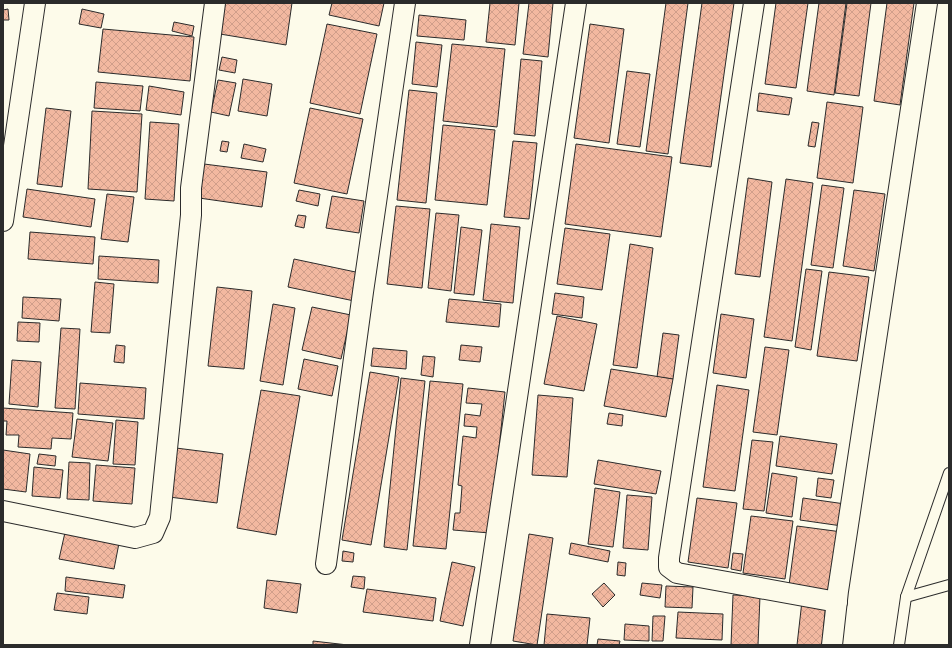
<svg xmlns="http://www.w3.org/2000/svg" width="952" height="648" font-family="'Playfair Display',serif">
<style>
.building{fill:url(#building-cross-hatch);stroke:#2b2b2b}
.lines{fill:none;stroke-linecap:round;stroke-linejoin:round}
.lane-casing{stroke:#2b2b2b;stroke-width:12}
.street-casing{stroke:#2b2b2b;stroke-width:22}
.lane{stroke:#fdfbea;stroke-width:10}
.street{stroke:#fdfbea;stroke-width:20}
</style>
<defs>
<pattern id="building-cross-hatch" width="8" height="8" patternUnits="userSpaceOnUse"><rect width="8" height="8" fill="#f2b8a0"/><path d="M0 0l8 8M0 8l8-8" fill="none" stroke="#d09e8a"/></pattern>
</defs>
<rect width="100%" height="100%" fill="#fdfbea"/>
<g class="building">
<polygon points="225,3 292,3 286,45 220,34"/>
<polygon points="332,3 384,3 379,26 329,15"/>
<polygon points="490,3 519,3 515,45 486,42"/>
<polygon points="529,3 553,3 548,57 523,54"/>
<polygon points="666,3 688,3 668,154 646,151"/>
<polygon points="702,3 734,3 711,167 680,163"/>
<polygon points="776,3 808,3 796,88 765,84"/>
<polygon points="819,3 846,3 834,95 807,91"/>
<polygon points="847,3 871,3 859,96 835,93"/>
<polygon points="887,3 914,3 900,105 874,101"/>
<polygon points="8,9 9,20 3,20 3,10"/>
<polygon points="82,9 104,14 101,28 79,24"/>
<polygon points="419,15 466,20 464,40 417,36"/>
<polygon points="174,22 194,26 192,36 172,31"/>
<polygon points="327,24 377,34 360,114 310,103"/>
<polygon points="590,24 624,29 609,143 574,138"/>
<polygon points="103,29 194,37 190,81 98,72"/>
<polygon points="416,42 442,45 437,87 412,84"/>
<polygon points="452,44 505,49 497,127 443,121"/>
<polygon points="222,57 237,60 235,73 219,70"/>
<polygon points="521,59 542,61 535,136 514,134"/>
<polygon points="627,71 650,74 640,147 617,144"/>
<polygon points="243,79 272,84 267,116 238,111"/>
<polygon points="218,80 236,83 229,116 211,112"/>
<polygon points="96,82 143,86 140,111 94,108"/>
<polygon points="149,86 184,92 181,115 146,110"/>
<polygon points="409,90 437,93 426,203 397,200"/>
<polygon points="759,93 792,98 789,115 757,111"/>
<polygon points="827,102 863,107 853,183 817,178"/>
<polygon points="46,108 71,111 62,187 37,184"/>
<polygon points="310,108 363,119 347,194 294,183"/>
<polygon points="92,111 142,114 137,192 88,189"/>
<polygon points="150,122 179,124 174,201 145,199"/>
<polygon points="812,122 819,123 815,147 808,146"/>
<polygon points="443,125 495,130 487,205 435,200"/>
<polygon points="222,141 229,142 227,152 220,151"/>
<polygon points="513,141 537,143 529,219 504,217"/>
<polygon points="244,144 266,149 263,162 241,158"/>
<polygon points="576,144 672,157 661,237 565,224"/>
<polygon points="204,164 267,172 262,207 199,198"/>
<polygon points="748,178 772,182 760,277 735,274"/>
<polygon points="786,179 813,183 792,341 764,337"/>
<polygon points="822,185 844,188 833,268 811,265"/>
<polygon points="27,189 95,199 91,227 23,217"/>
<polygon points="299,190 320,194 318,206 296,201"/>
<polygon points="854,190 885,194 874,271 843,266"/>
<polygon points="107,194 134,197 128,242 101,239"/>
<polygon points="332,196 364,201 359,233 326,228"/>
<polygon points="396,206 430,209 422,288 387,284"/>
<polygon points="436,213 459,215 451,291 428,288"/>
<polygon points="298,215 306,216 304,228 295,226"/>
<polygon points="491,224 520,227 513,303 483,300"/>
<polygon points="461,227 482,230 474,295 454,293"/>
<polygon points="565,228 610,234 602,290 557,284"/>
<polygon points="30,232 95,237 93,264 28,259"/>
<polygon points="630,244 653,248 637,368 613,365"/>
<polygon points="99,256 159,260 158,283 98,279"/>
<polygon points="294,259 365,274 359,302 288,287"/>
<polygon points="806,269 822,271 811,350 795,347"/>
<polygon points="829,272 869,277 857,361 817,356"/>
<polygon points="95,282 114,284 110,333 91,332"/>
<polygon points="217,287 252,291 244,369 208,366"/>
<polygon points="555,293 584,297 582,318 552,314"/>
<polygon points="23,297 61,299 59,321 22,318"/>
<polygon points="449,299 501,304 499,327 446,322"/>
<polygon points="273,304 295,308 283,385 260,381"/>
<polygon points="312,307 351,315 341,359 302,350"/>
<polygon points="721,314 754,319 746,378 713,373"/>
<polygon points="557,316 597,324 584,391 544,384"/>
<polygon points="18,322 40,323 39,342 17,341"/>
<polygon points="61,328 80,329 75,409 55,408"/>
<polygon points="663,333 679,335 673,379 657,377"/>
<polygon points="116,345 125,346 124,363 114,362"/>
<polygon points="461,345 482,347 480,362 459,360"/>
<polygon points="765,347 789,350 777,435 753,432"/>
<polygon points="373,348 407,351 406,369 371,366"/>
<polygon points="423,356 435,357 433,377 421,375"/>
<polygon points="304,359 338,366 332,396 298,389"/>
<polygon points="12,360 41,362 38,407 9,404"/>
<polygon points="611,369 673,379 666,417 604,406"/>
<polygon points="370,372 399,377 371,545 342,540"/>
<polygon points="401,378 425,381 407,550 384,547"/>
<polygon points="430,381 463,384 446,549 413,546"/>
<polygon points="80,383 146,388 144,419 78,414"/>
<polygon points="717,385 749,390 735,491 703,487"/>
<polygon points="468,388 505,392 490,533 453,530 455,513 460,513 462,486 458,485 463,436 476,438 477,427 464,426 465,414 480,416 482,404 466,403"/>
<polygon points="261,390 300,396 276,535 237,528"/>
<polygon points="538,395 573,398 567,477 532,475"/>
<polygon points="3,408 73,413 71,439 52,438 51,449 18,447 19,435 6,435 7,421 3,421"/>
<polygon points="609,413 623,415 622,426 607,424"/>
<polygon points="77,419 113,423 108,461 72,457"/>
<polygon points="116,420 138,422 135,465 113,464"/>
<polygon points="780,436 837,444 832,474 776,466"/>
<polygon points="752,440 773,442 764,511 743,509"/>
<polygon points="176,448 223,454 217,503 169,497"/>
<polygon points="3,450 30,454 26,492 3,489"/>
<polygon points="39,454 56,456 55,466 37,464"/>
<polygon points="598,460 661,471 656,494 594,484"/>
<polygon points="69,462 90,463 89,500 67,499"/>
<polygon points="96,465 135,468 132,504 93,501"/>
<polygon points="34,467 63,470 60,498 32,496"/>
<polygon points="772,473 797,477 792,517 766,513"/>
<polygon points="818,478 834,480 831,498 816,496"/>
<polygon points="595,488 620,492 613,547 588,544"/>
<polygon points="627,495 652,497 648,550 623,548"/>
<polygon points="697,498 737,503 728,568 688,562"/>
<polygon points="803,498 845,504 842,526 800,520"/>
<polygon points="751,516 793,521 785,579 743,573"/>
<polygon points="797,526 842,532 834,591 789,585"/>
<polygon points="66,528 120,538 114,569 59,559"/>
<polygon points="529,534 553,538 537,645 513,641"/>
<polygon points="571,543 610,551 608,562 569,554"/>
<polygon points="343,551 354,553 353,562 342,561"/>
<polygon points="733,553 743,554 741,571 731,569"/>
<polygon points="452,562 475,567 463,626 440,621"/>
<polygon points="618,562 626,563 625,576 617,575"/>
<polygon points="353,576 365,577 364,589 351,587"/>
<polygon points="66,577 125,585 123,598 65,591"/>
<polygon points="267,580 301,584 297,613 264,608"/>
<polygon points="604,583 615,595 603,607 592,594"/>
<polygon points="642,583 662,585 660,598 640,595"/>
<polygon points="666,586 693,587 692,608 665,607"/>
<polygon points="367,589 436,598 433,621 363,612"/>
<polygon points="57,593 89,597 87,614 54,610"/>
<polygon points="733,595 760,596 758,645 731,645"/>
<polygon points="802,601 826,603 822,645 797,645"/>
<polygon points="678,612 723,614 722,640 676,638"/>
<polygon points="547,614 590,618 587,645 544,645"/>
<polygon points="653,616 665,616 663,641 652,641"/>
<polygon points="625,624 649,626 649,641 624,640"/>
<polygon points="598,639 620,641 619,645 597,645"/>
<polygon points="313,641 348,645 313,645"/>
</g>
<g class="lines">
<g class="lane-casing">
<g id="lane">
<polyline points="906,597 949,585"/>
<polyline points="899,645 906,597 949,473"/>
</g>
</g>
<g class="street-casing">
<g id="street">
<polyline points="754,3 669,558 669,567 677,573 837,602"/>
<polyline points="3,221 35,3"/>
<polyline points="3,511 135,538 153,533 160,517 191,215 191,188 215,3"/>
<polyline points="326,564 363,292 405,3"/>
<polyline points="480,645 576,3"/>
<polyline points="832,645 838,591 927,3"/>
</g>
</g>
<use href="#lane" class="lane"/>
<use href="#street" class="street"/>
</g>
<rect width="952" height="648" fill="none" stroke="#2b2b2b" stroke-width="8"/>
</svg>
